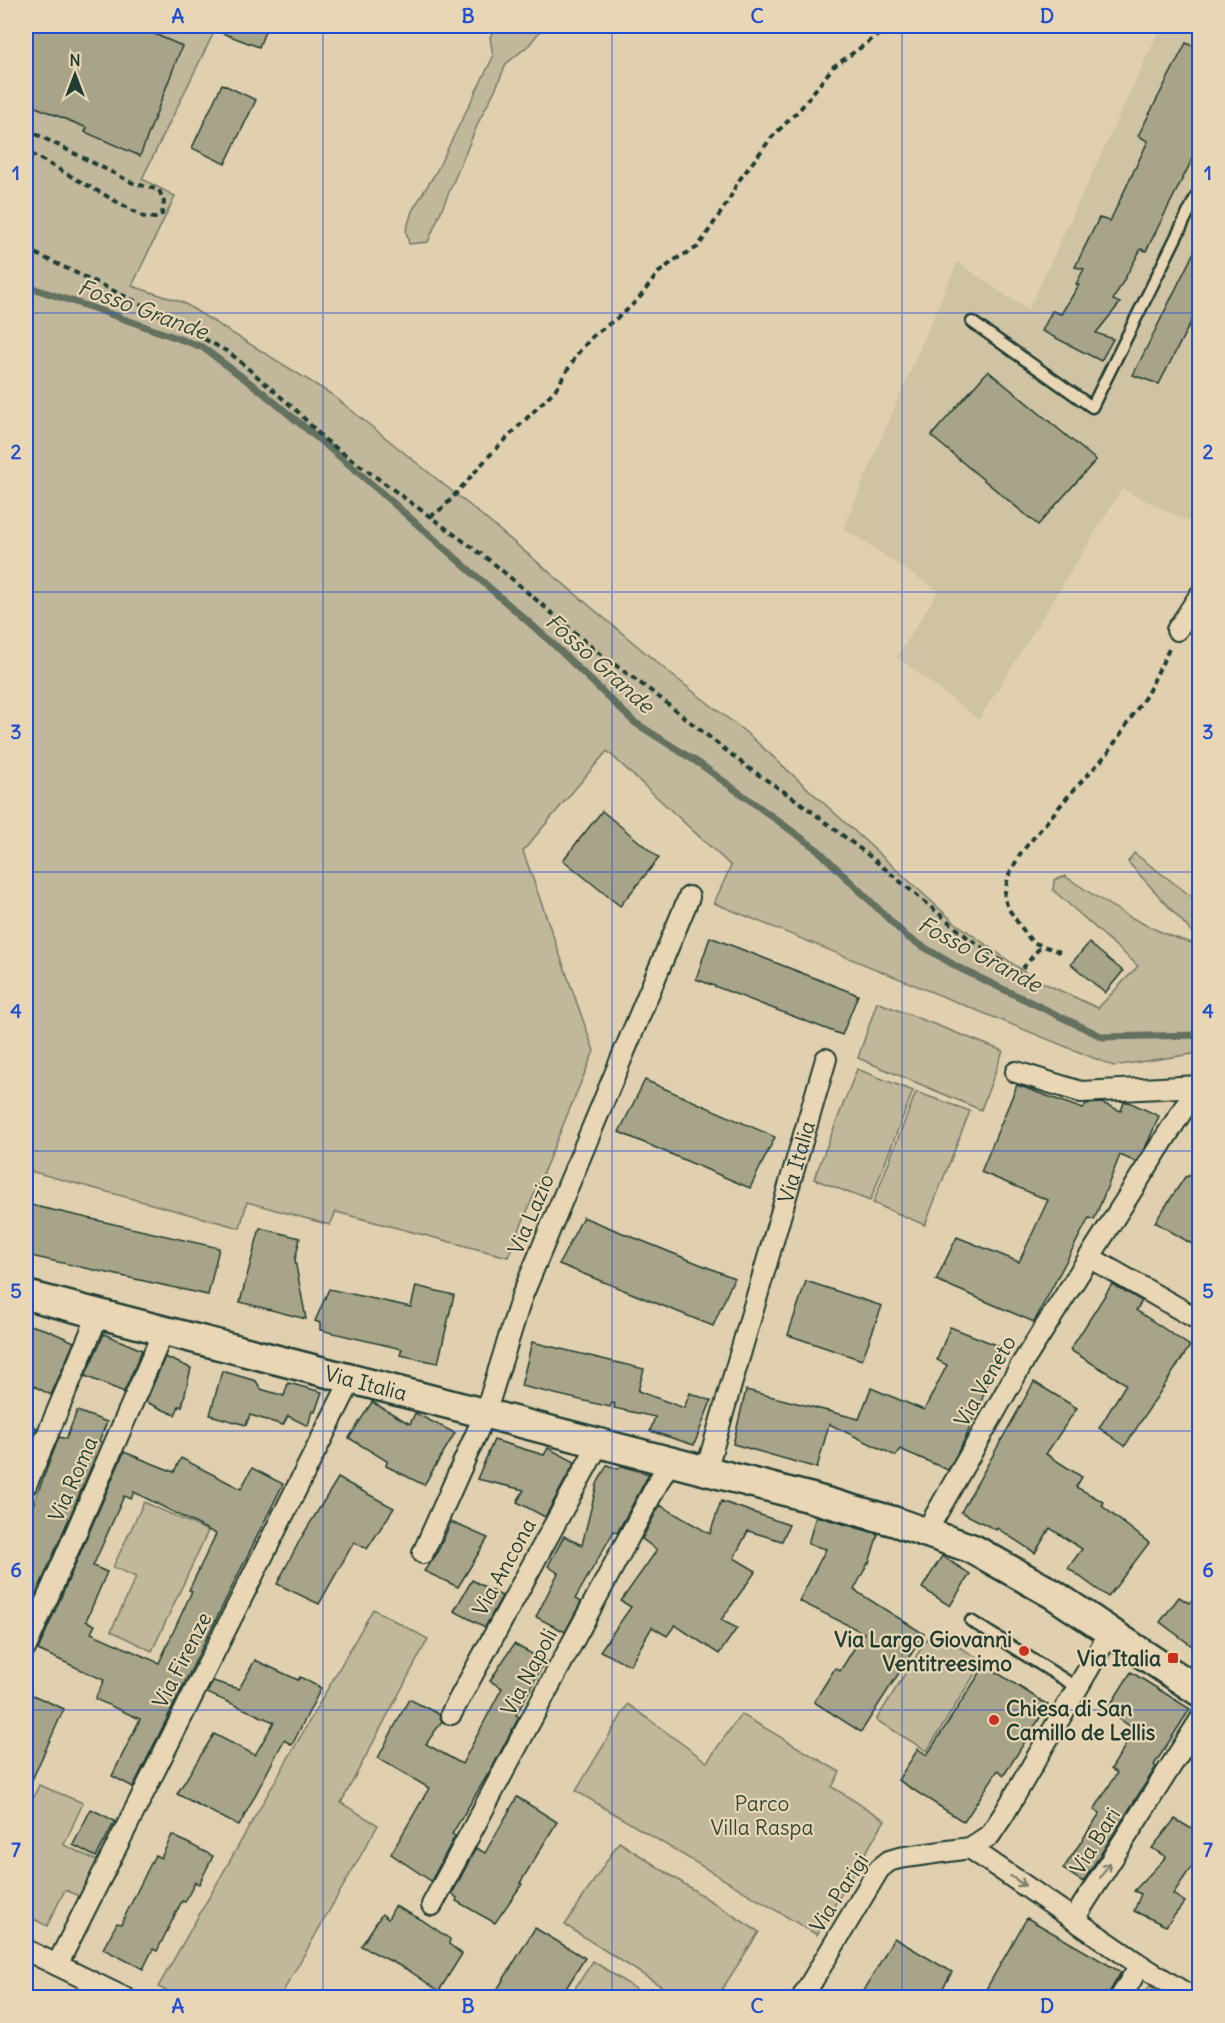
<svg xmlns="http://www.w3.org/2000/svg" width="1225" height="2023" font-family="Delius,sans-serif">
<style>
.built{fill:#d0c3a4}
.green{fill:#c1b79b;stroke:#707a68;stroke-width:1.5}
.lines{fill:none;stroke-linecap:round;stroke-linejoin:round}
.stream{stroke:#637160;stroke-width:7}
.building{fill:#a8a48a;stroke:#1f3d34;stroke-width:1.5;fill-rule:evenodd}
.service-casing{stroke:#1f3d34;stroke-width:15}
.minor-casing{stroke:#1f3d34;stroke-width:24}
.secondary-casing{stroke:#1f3d34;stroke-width:33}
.path{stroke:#1f3d34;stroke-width:4;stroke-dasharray:6 4.5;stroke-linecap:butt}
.service{stroke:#e9d6b4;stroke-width:10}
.minor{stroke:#e9d6b4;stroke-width:20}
.secondary{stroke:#e9d6b4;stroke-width:28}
.oneway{stroke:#7a826e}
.grid{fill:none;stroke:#1d4ed8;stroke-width:1.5;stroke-opacity:0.55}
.poi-dot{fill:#c8321e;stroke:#e9d6b4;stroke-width:2}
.labels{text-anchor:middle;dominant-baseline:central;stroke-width:4.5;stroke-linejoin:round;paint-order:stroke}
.street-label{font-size:21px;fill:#1f3d34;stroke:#e9d6b4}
.poi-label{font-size:21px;font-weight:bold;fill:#1f3d34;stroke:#e9d6b4;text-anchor:end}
.park-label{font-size:21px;fill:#2f493e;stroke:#e9d6b4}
.water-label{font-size:22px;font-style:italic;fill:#304a3f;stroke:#e9d6b4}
.neatline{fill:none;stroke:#1d4ed8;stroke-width:2}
.grid-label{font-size:20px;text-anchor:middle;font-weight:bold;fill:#1d4ed8}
</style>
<rect width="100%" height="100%" fill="#e1d0af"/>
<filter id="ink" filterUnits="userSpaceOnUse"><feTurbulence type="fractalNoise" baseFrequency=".0167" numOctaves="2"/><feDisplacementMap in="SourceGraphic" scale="12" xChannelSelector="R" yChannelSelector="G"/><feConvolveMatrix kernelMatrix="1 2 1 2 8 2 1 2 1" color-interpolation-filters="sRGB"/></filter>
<g filter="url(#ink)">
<polygon class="built" points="1161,26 1199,26 1199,527 1122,489 979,720 897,657 938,591 843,528 957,262 1028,310"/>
<g class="green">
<path d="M26 26H217L142 179 175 196 132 286 182 302 331 394 473 508 672 675 748 734 953 921 1033 978 1098 1008 1138 966 1053 890 1054 880 1065 876C1106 904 1151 933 1199 945V1053L1113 1066 714 903 731 866 607 751 523 851 594 1051 508 1257 336 1212 330 1225 247 1202 240 1228 26 1170Z"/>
<polygon points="496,26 544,26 529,45 506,64 496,88 479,121 428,242 409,244 406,231 412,211 436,172 493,57 490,37"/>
<polygon points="1134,853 1199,902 1199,940 1128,862"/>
<polygon points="877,1002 1003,1051 981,1110 858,1058"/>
<polygon points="857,1069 913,1091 870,1201 814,1179"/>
<polygon points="916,1092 970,1111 925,1225 873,1203"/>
<polygon points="144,1502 208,1531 152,1651 111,1631 136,1577 113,1567"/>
<polygon points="373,1609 428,1639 341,1803 378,1825 280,1997 179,1997 158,1987"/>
<polygon points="932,1631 983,1661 927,1751 876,1720"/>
<polygon points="628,1704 707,1762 741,1714 840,1772 832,1787 885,1820 817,1935 576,1791"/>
<polygon points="39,1785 83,1803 64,1845 98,1861 82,1897 65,1890 47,1926 26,1915 26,1814"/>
<polygon points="619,1842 759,1932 717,1997 678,1997 565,1925"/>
<polygon points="593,1961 648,1997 569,1997"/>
<polygon points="1150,1986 1167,1997 1141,1997"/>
</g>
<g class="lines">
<polyline class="stream" points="26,286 96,309 202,347 261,391 351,466 550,641 634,722 700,764 818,850 907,937 959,968 1103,1037 1200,1035"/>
</g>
<g class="building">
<polygon points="26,26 136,26 182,46 140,156 85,132 87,128 26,103"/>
<polygon points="206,26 267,26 259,47 206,27"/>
<polygon points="1186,43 1200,49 1200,144 1146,251 1141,249 1113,300 1120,303 1096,333 1113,339 1101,361 1042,331 1052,311 1061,314 1079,285 1076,284 1084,269 1075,267 1099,218 1110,221 1148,141 1138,136"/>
<polygon points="222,84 256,100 225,164 192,148"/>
<polygon points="1200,240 1200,304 1159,384 1133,375"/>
<polygon points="988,371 1096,460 1038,525 931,436"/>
<polygon points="602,811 659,858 620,906 563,860"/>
<polygon points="710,937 858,995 842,1035 696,979"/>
<polygon points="1089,943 1123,971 1105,993 1071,964"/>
<polygon points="645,1080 775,1137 750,1188 619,1132"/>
<polygon points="1017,1085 1083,1109 1086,1104 1102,1103 1121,1111 1124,1102 1129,1102 1159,1116 1148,1142 1136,1162 1120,1155 1094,1220 1089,1218 1034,1322 936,1280 957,1237 1019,1262 1048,1200 981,1172"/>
<polygon points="1200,1173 1200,1249 1155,1222 1185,1177"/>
<polygon points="26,1204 219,1248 208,1295 26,1255"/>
<polygon points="583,1217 734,1278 713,1326 559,1264"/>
<polygon points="260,1228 300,1238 295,1260 306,1319 240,1302"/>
<polygon points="806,1281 882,1306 862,1360 788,1335"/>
<polygon points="1112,1284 1142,1301 1136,1310 1190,1346 1125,1446 1099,1428 1126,1384 1070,1350"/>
<polygon points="416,1286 454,1295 438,1363 400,1355 402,1349 320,1330 320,1323 315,1321 329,1289 411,1307"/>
<polygon points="26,1324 47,1330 74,1342 51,1395 26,1382"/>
<polygon points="950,1327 999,1346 979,1409 977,1408 966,1437 948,1470 900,1449 896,1456 829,1424 817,1468 733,1444 746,1390 859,1419 871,1388 924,1410 947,1365 937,1360"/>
<polygon points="104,1334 142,1350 124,1392 85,1376"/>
<polygon points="532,1342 644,1369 638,1391 684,1408 690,1393 711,1401 694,1445 650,1431 655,1417 614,1408 615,1404 612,1403 610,1407 521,1386"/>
<polygon points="165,1357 191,1368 182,1407 179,1406 175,1415 146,1402"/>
<polygon points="222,1371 256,1381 261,1389 284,1396 288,1383 322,1392 315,1412 312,1411 308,1426 288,1416 283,1425 250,1415 246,1425 210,1415"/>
<polygon points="1034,1382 1077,1408 1046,1454 1082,1477 1076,1487 1104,1502 1102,1506 1149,1543 1108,1597 1068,1568 1082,1549 1050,1528 1035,1553 997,1528 996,1530 961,1512"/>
<polygon points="372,1402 410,1424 415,1413 455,1433 424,1485 386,1466 387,1461 349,1438"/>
<polygon points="77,1411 107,1422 99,1441 102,1442 26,1618 26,1523 59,1437 66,1439"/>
<polygon points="26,1423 37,1428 26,1455"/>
<polygon points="494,1440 544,1455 548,1448 575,1462 545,1517 517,1502 524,1490 477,1479"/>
<path d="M124 1452 174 1472 181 1458 241 1489 252 1468 283 1484 133 1787 112 1776 140 1719 95 1699 104 1680 38 1650ZM134 1492 216 1534 189 1590 192 1591 159 1663 91 1633 95 1625 86 1621 107 1572 93 1566 124 1496 131 1499Z"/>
<polygon points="607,1465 618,1469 621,1466 649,1474 617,1533 614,1531 575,1599 581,1602 565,1632 536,1617 558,1573 548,1566 564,1536 582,1545 597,1484"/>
<polygon points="338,1478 394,1508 367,1549 354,1542 319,1604 277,1584 301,1538"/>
<polygon points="721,1501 789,1525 782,1541 748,1531 734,1558 756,1571 721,1620 737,1628 719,1654 675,1625 667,1636 652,1627 630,1665 600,1651 631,1607 621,1601 657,1550 642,1539 660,1505 710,1534"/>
<polygon points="816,1516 878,1534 869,1563 868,1563 854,1590 924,1634 861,1732 814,1702 835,1668 840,1671 864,1633 799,1601 826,1549 808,1544"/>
<polygon points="451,1522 488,1538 458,1587 424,1571 436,1555"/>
<polygon points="942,1556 970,1574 950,1606 922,1588"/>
<polygon points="472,1580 502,1596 485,1627 454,1611"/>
<polygon points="1200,1592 1200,1652 1160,1622 1179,1597 1189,1603"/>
<polygon points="514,1644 545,1661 516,1715 519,1717 494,1764 452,1834 455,1836 431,1881 391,1854 429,1788 378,1758 409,1699 439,1714 442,1721 426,1744 462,1764 502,1688 490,1681"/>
<polygon points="255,1660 298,1680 300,1677 321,1688 292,1745 284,1740 239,1826 177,1794 214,1734 255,1755 274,1722 207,1693 213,1681 239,1689"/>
<polygon points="985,1665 1048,1705 1004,1775 998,1770 964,1822 898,1780 918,1749 927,1755"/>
<polygon points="1131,1672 1190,1709 1154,1765 1156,1767 1083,1882 1063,1869 1100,1813 1094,1810 1117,1773 1111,1769 1135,1730 1107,1710"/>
<polygon points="26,1692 64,1709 26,1793"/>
<polygon points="517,1797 557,1822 520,1883 522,1884 495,1923 456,1901 457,1898 452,1894 476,1848 485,1853"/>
<polygon points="91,1809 115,1821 96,1857 73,1845"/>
<polygon points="1175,1819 1200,1834 1200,1854 1173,1894 1185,1902 1166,1926 1134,1911 1141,1894 1134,1891 1166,1857 1152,1848"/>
<polygon points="172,1835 213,1856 199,1884 195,1882 185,1902 182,1901 157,1951 153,1949 143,1969 103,1949 117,1923 121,1924 155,1855 161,1858"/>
<polygon points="395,1906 422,1920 450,1939 449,1944 462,1954 439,1991 408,1970 361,1946 382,1914 388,1919"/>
<polygon points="1027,1918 1121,1972 1106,1998 981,1998"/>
<polygon points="535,1928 585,1958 560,1998 492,1998"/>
<polygon points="894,1938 952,1972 937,1998 860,1998"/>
</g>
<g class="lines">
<g class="service-casing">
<g id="service">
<polyline points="972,322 1092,407 1200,189"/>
<polyline points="971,1621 1078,1688"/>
</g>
</g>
<g class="minor-casing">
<g id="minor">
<polyline points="1177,630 1200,595"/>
<polyline points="1016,1072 1081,1092 1200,1086"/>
<polyline points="1089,1257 1199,1320"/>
<path id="s1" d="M706 1471 826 1059"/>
<polyline points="26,1485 99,1313"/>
<polyline points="926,1532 1023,1362 1198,1086"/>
<polyline points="423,1553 485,1414 522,1296 689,897"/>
<polyline points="26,1647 164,1330"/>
<polyline points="451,1714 599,1443"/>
<polyline points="970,1848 1140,1965 1120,1998"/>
<polyline points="432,1905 669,1462"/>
<polyline points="1074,1919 1200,1720"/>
<polyline points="26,1950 125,1998"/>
<polyline points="57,1965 352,1378"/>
<polyline points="1140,1965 1193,1998"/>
<polyline points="802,1998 879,1869 889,1861 899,1858 970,1848 990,1835 1004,1814 1110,1632"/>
</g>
</g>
<g class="secondary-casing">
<g id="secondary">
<path id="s2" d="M26 1295 808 1497 893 1521 973 1549 1053 1594 1200 1692"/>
</g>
</g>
<g class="path">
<polyline points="26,129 133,183 159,190 164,202 162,214 155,218 144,217 26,151"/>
<polyline points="26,249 135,301 230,353 296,410 324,439 492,562 595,650 655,694 747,767 798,801 872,858 967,937 1019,973 1041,946"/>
<polyline points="430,517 445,506 489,456 555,390 578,353 593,336 625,312 641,296 658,273 676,259 698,247 729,200 737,183 772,137 801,108 833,67 891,26"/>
<polyline points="1060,952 1032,942 1018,923 1008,908 1004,897 1008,877 1020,854 1070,794 1108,753 1147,694 1170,647"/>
</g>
<use href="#service" class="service"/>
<use href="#minor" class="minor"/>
<use href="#secondary" class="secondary"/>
</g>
<defs><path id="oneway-shaft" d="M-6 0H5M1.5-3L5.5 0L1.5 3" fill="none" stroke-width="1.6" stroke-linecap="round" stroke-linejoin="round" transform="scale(1.5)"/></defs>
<g class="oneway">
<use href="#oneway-shaft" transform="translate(1105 1870) rotate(-58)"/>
<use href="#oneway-shaft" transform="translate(1018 1881) rotate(34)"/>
</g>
</g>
<path class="grid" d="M323 26V1998M612 26V1998M902 26V1998M26 313H1200M26 592H1200M26 872H1200M26 1151H1200M26 1431H1200M26 1710H1200"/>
<g class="poi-dot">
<circle cx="1024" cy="1651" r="6"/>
<rect x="1167" y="1652" width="12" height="12" rx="3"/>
<circle cx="994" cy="1720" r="6"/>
</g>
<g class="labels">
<g class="street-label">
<text stroke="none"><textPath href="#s1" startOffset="322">Via Italia</textPath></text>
<text transform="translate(531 1214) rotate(-67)">Via Lazio</text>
<text transform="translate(985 1381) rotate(-60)">Via Veneto</text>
<text stroke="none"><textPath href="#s2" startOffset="351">Via Italia</textPath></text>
<text transform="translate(73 1479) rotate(-66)">Via Roma</text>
<text transform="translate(504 1567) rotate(-61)">Via Ancona</text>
<text transform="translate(182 1660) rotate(-63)">Via Firenze</text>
<text transform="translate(529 1672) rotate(-62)">Via Napoli</text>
<text transform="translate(1095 1841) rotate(-58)">Via Bari</text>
<text transform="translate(839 1893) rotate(-57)">Via Parigi</text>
</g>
<g class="poi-label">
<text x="1012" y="1639">Via Largo Giovanni<tspan x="1012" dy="24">Ventitreesimo</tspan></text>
<text x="1161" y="1658">Via Italia</text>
<text x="1006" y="1708" text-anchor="start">Chiesa di San<tspan x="1006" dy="24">Camillo de Lellis</tspan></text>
</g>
<g class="park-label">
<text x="762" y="1803">Parco<tspan x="762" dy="24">Villa Raspa</tspan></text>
</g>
<g class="water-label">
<text transform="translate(143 309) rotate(20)">Fosso Grande</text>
<text transform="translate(600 663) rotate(42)">Fosso Grande</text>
<text transform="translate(980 954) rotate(28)">Fosso Grande</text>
</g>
</g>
<rect width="1225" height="2023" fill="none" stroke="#e9d6b4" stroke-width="66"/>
<g transform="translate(75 75)" stroke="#e9d6b4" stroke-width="4.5" paint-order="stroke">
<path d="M0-4.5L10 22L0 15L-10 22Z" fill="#1f3d34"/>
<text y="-9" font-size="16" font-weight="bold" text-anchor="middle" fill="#1f3d34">N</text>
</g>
<rect x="33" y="33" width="1159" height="1957" class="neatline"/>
<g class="grid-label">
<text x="178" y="23">A</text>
<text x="468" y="23">B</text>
<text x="757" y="23">C</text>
<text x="1047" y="23">D</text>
<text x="16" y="180">1</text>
<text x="1208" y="180">1</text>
<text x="16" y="459">2</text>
<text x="1208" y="459">2</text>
<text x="16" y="739">3</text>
<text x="1208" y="739">3</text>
<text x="16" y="1018">4</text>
<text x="1208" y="1018">4</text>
<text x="16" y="1298">5</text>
<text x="1208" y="1298">5</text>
<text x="16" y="1577">6</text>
<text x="1208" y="1577">6</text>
<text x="16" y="1857">7</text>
<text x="1208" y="1857">7</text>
<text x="178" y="2013">A</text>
<text x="468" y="2013">B</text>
<text x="757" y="2013">C</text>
<text x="1047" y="2013">D</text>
</g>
</svg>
